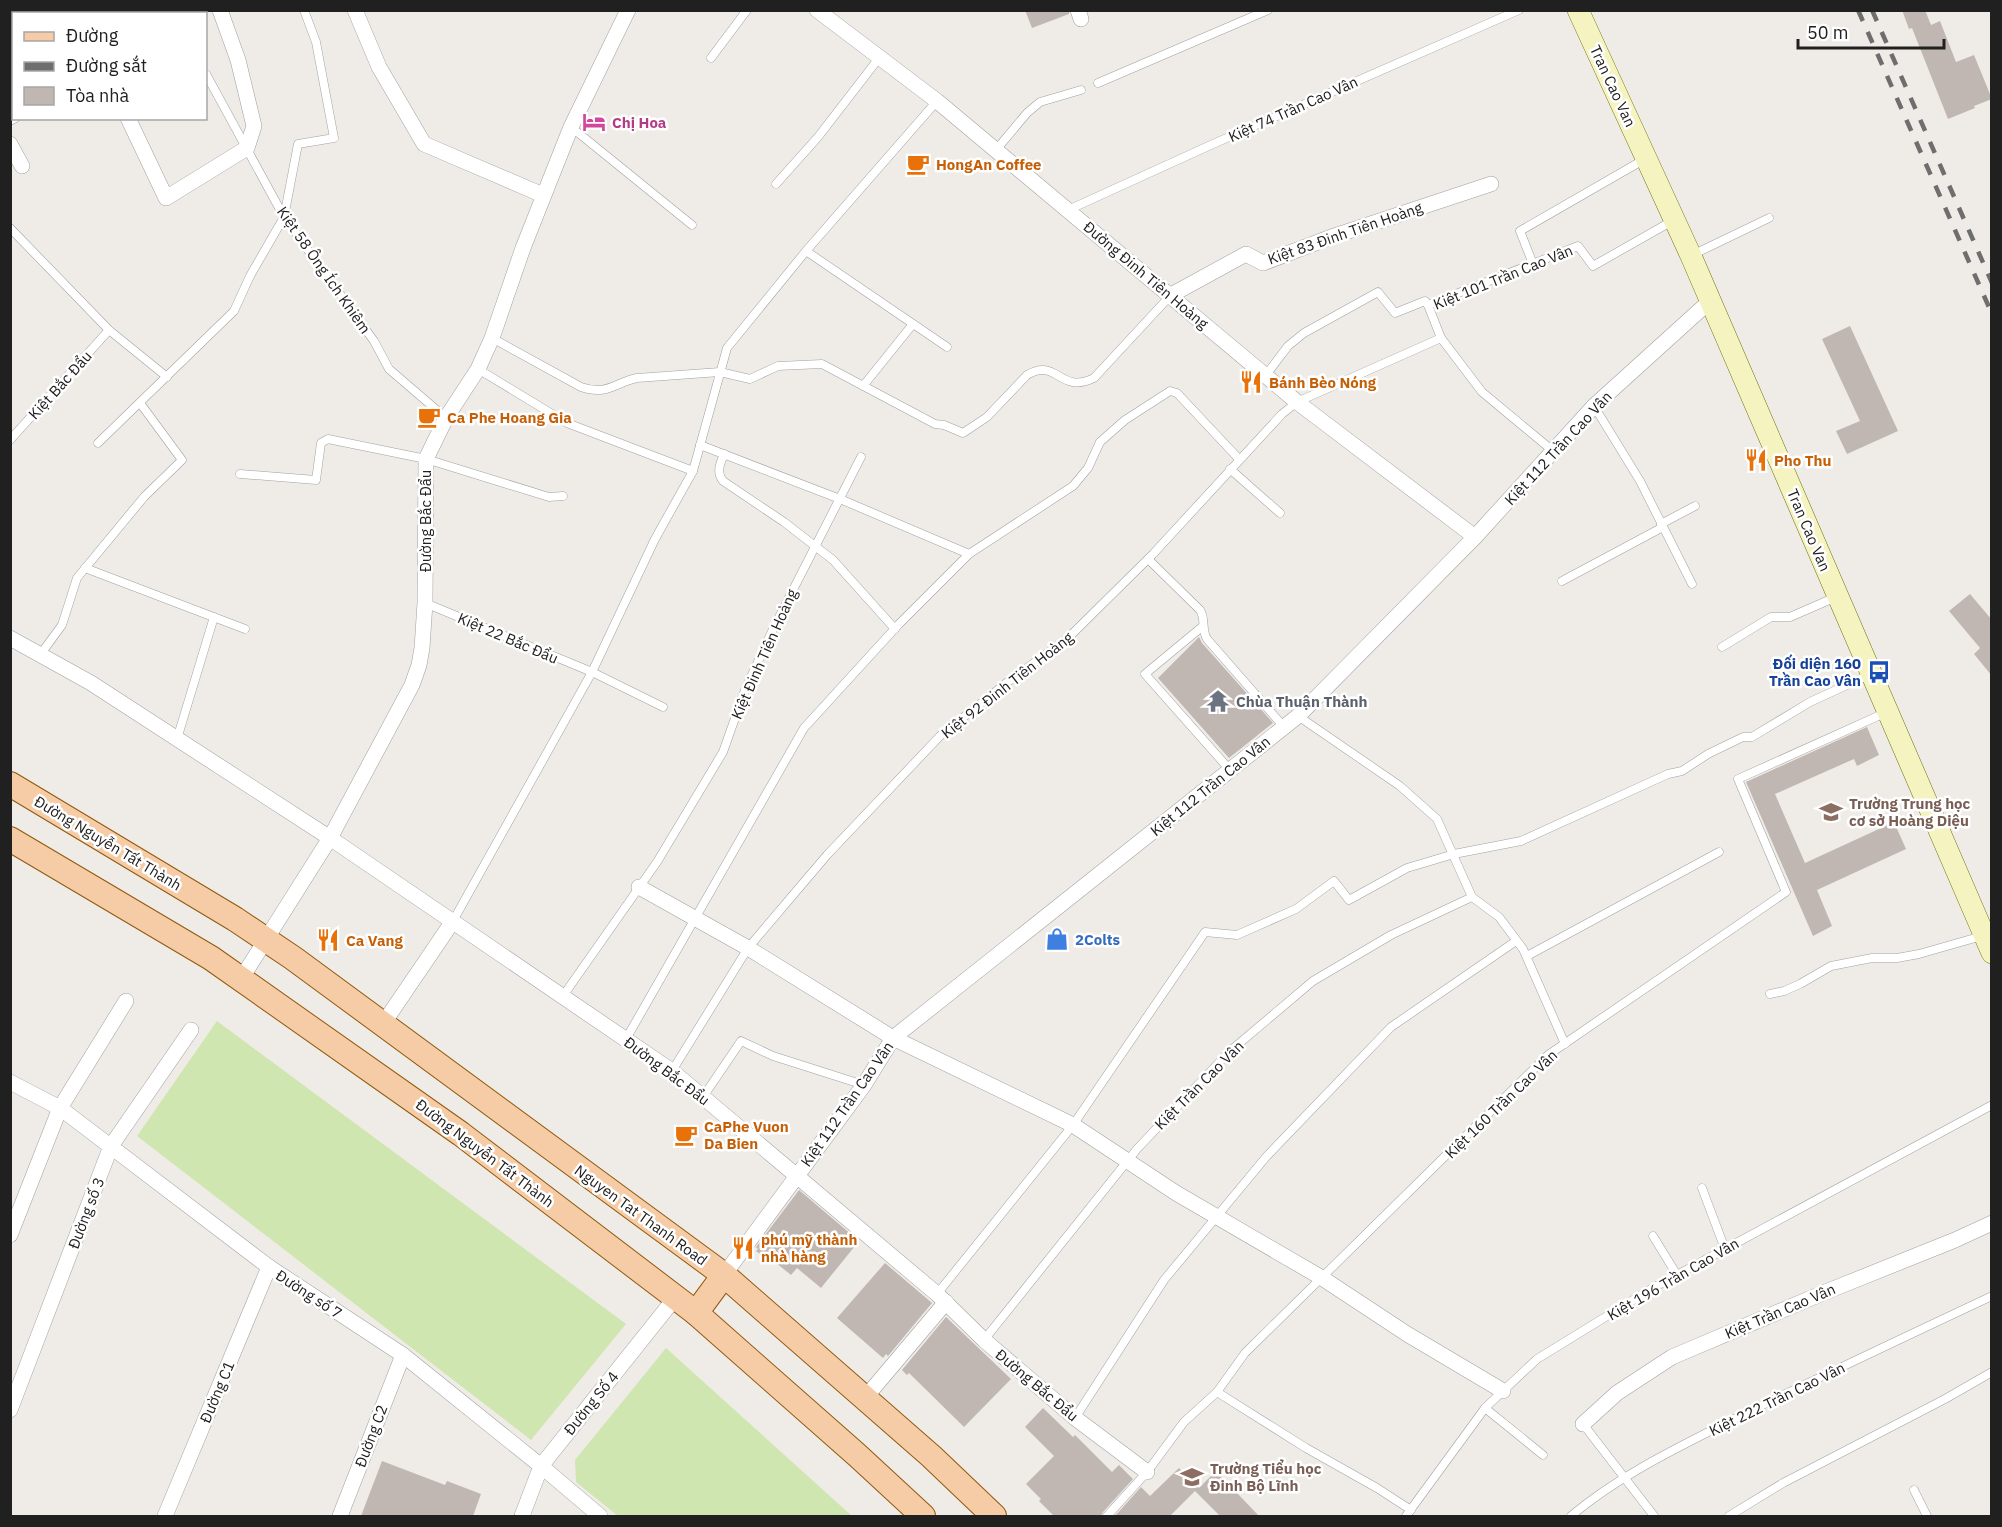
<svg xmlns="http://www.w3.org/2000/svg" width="2002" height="1527" font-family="'IBM Plex Sans',sans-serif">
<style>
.grass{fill:#cfe6b0}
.building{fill:#c0b7b3}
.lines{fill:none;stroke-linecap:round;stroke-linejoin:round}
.service-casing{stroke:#a1a1a1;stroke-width:9}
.minor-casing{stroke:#a1a1a1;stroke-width:16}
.secondary-casing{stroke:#6e700d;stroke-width:22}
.primary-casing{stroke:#91590b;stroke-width:26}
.service{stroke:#fff;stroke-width:8}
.minor{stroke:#fff;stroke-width:15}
.secondary{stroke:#f5f3bf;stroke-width:21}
.primary{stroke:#f6cca6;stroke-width:24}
.rail{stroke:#6e6e6e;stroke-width:4.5;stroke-dasharray:12 12;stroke-linecap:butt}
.labels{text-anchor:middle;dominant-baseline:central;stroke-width:5;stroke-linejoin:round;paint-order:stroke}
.street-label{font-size:15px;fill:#202020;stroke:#fff}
.hotel-label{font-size:15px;font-weight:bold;fill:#b23c85;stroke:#fff;text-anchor:start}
.food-label{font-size:15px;font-weight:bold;fill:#c56008;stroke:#fff;text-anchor:start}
.transit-label{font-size:15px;font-weight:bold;fill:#164399;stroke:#fff;text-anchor:end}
.worship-label{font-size:15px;font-weight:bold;fill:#5b616d;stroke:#fff;text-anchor:start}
.education-label{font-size:15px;font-weight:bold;fill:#785e54;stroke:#fff;text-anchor:start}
.shop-label{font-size:15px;font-weight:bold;fill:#366cbe;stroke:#fff;text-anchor:start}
</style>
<rect width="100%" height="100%" fill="#efece7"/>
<g class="grass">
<polygon points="217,1021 626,1324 531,1440 137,1136"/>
<polygon points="666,1348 852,1516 618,1516 576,1482 575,1460"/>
</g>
<g class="building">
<polygon points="1025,10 1069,10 1069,14 1032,28"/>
<polygon points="1902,10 1925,10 1931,25 1940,21 1956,62 1974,55 1992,99 1974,106 1975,108 1948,119 1912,28 1909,29"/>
<polygon points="1850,326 1898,431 1847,454 1836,431 1860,421 1822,339"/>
<polygon points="1970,594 1992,620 1992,676 1974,654 1980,648 1949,611"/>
<polygon points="1199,637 1202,643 1273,723 1229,758 1158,678"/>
<polygon points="1867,727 1879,755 1857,766 1854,759 1775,794 1805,863 1894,822 1906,849 1817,890 1832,926 1813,936 1746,782"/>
<polygon points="799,1190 859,1241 821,1288 797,1268 791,1275 770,1258 768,1260 756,1251 758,1249 756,1247"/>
<polygon points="885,1263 932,1303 888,1356 886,1354 883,1358 837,1318"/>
<polygon points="946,1317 1011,1379 964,1427 909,1373 907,1375 902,1370"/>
<polygon points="1043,1408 1073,1437 1075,1435 1112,1472 1119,1465 1133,1479 1103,1512 1101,1516 1054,1516 1039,1501 1041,1499 1026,1484 1054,1456 1025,1427"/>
<polygon points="382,1461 445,1485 447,1481 481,1494 473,1516 361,1516"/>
<polygon points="1179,1468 1199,1488 1216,1471 1259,1516 1220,1516 1195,1491 1170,1516 1115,1516 1141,1487 1150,1496"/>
</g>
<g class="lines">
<g class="service-casing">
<g id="service">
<polyline points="169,10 171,14"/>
<polyline points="711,58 747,10"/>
<polyline points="206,74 284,217 374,341 389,369 446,418"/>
<polyline points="1098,83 1268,10"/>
<polyline points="571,127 692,225"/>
<polyline points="996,150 1027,113 1040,102 1081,90"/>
<polyline points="776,184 818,137 879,58"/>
<polyline points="1068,210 1213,144 1519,10"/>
<polyline points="10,228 109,330 167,377"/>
<polyline points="806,251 947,347"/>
<polyline points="1692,255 1769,218"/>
<polyline points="1533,264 1520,231 1645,159"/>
<path d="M492 338 581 387C607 396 614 383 637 378L720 372 750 379 778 366 822 364 935 424 944 425 963 433 987 417 1027 375C1058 357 1059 395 1094 378L1171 295"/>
<polyline points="1441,338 1482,392 1553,451"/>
<polyline points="478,369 567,423 693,471"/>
<polyline points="1266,375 1288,346 1304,333 1378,292 1395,313 1425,301 1428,305"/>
<polyline points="863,386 913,324"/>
<polyline points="1594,406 1640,481 1692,584"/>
<polyline points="10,440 109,330"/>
<polyline points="98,443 234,311 250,276 284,217 298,144 334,138 316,42 304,10"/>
<polyline points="700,445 840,499 969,554"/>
<path d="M724 454C720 464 716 472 723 481L784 522 833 560 895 629"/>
<polyline points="1230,469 1280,513"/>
<polyline points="240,474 316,480 321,443 328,439 426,459 549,497 563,496"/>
<polyline points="1661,524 1695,506"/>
<path d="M1148 559 1200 610C1206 619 1201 629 1207 639L1284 727"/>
<polyline points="85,568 245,629"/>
<polyline points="1562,581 1663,527"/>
<polyline points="425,603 592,672 663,707"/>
<polyline points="1203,626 1145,674 1230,770"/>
<polyline points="1722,647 1771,617 1790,617 1836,597"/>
<polyline points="40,655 62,625 77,578 144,497 182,460 140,403"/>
<polyline points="1298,716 1400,786 1437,819 1472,897 1499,917 1523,949 1565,1044"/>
<polyline points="177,739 214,617"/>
<polyline points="453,921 592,672 655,539 693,471 727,348 806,251 937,101"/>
<polyline points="1527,956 1719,852"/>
<polyline points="1770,994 1784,991 1800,984 1831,966 1872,958 1897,958 1919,954 1982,936"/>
<polyline points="563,996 657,862 723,752 745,690 775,625 861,457"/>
<polyline points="626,1039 804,728 899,624 969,554 1073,486 1088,468 1100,442 1125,420 1170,391 1177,393 1239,459"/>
<polyline points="672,1071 748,948 827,855 940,736 1005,684 1067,639 1153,554 1282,414 1297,402 1441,338 1428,305 1578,246 1593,266 1674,220"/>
<polyline points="703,1097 741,1041 773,1056 864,1085"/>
<polyline points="1702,1188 1725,1249"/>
<polyline points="1653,1236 1677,1275"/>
<polyline points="937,1294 1073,1125 1205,932 1237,935 1296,909 1334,881 1349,900 1407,868 1454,854 1521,841 1668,774 1682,771 1708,754 1743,737 1752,737 1810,702 1871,674"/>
<polyline points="984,1340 1137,1149 1229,1052 1313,981 1391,935 1472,897"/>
<polyline points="1217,1392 1306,1448 1377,1488 1411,1510"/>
<polyline points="1485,1408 1543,1455"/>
<polyline points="1075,1418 1164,1280 1266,1157 1391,1027 1516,941"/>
<polyline points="1583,1424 1654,1516"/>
<polyline points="1914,1490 1927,1516"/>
<polyline points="1107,1516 1147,1472 1184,1422 1217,1392 1245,1353 1548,1055 1786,892 1738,779 1887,712"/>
<polyline points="1406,1516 1485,1408 1537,1359 1651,1289 1992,1105"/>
<path d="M1571 1516C1622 1473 1685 1444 1744 1414 1826 1374 1909 1335 1992 1296"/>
<polyline points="1729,1516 1783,1483 1945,1399 1992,1372"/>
</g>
</g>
<g class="minor-casing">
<g id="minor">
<polyline points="87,10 88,14"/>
<polyline points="355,10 379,67 424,144 543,195"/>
<polyline points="817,10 937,101 1297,402 1475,537"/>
<polyline points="1078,10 1081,19"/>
<polyline points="10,117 14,115"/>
<polyline points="128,118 166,198 247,148 254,126 238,60 220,10"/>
<polyline points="10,144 22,166"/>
<polyline points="1171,295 1246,254 1263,263 1334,236 1491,184"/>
<polyline points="10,638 91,683 330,838 672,1071 937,1294 984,1340 1075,1418 1147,1472"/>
<polyline points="639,887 748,948 893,1038 1073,1125 1176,1193 1322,1278 1407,1334 1503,1391"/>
<polyline points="241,979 330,838 412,685 419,665 422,648 425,603 426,459 446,418 478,369 492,338 523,248 571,127 628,10"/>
<polyline points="383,1024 453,921"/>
<polyline points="10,1082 60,1108 269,1267 403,1355 541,1466 600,1516"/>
<polyline points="10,1235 60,1108 126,1001"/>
<polyline points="724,1275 864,1085 893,1038 1298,716 1475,537 1594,406 1710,301"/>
<polyline points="865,1398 946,1302"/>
<polyline points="10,1410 111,1146 191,1030"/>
<polyline points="1583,1424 1617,1393 1672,1357 1823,1293 1955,1240 1992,1223"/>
<polyline points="165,1516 269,1267"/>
<polyline points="340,1516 403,1355"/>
<polyline points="522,1516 541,1466 675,1298"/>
</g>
</g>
<g class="secondary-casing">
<polyline id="secondary" points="1578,10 1691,256 1992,953"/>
</g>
<g class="primary-casing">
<g id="primary">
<polyline points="10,784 235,919 293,958 724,1275 931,1456 994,1516"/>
<polyline points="10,839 211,958 461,1134 696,1313 857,1455 923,1516"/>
<polyline points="696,1313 724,1275"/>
</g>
</g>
<use href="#service" class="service"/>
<use href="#minor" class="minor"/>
<use href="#secondary" class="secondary"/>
<use href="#primary" class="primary"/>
<g class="rail">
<polyline points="1858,10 1992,314"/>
<polyline points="1872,10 1992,283"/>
</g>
</g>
<defs>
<g id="hotel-bare" transform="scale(1.8)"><path d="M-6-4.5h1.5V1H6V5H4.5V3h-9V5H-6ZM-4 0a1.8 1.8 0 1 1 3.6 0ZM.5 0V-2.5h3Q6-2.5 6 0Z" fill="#d1479c" stroke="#fff" stroke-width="2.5" paint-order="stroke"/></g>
<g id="cafe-bare" transform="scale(1.8)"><path d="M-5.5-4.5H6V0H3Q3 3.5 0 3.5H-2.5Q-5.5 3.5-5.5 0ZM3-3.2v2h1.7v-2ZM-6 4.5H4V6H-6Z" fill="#e8710a" stroke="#fff" stroke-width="2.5" paint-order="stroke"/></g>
<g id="restaurant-bare" transform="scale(1.8)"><path d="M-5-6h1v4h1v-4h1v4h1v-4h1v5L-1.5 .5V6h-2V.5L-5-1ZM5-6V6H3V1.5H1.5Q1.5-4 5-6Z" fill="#e8710a" stroke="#fff" stroke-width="2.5" paint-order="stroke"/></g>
<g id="bus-bare" transform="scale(1.8)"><path d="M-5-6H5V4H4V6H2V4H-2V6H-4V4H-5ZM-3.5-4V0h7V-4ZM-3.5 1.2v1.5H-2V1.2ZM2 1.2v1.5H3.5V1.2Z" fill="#1a4fb4" stroke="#fff" stroke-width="2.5" paint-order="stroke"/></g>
<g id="temple-bare" transform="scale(1.8)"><path d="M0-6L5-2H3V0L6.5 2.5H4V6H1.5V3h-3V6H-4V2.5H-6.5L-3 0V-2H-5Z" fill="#6b7280" stroke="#fff" stroke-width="2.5" paint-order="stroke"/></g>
<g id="school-bare" transform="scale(1.8)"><path d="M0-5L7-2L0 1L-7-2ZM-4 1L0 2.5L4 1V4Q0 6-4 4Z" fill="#8d6e63" stroke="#fff" stroke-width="2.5" paint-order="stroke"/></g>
<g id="shop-bare" transform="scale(1.8)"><path d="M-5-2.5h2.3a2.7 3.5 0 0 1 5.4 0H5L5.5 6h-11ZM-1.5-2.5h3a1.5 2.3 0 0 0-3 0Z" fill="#3f7fe0" stroke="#fff" stroke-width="2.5" paint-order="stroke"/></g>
</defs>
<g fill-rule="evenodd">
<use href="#hotel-bare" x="594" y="122"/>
<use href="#cafe-bare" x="918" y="164"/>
<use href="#restaurant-bare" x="1251" y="382"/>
<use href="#cafe-bare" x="429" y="417"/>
<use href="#restaurant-bare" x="1756" y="460"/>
<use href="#bus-bare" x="1879" y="672"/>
<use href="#temple-bare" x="1218" y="701"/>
<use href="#school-bare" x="1831" y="812"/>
<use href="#shop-bare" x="1057" y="939"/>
<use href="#restaurant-bare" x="328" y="940"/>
<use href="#cafe-bare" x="686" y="1135"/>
<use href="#restaurant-bare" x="743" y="1248"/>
<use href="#school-bare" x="1192" y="1477"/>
</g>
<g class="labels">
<g class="street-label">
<text transform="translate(1613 86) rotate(65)">Tran Cao Van</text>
<text transform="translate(1293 109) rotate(-24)">Kiệt 74 Trần Cao Vân</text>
<text transform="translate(1345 233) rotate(-19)">Kiệt 83 Đinh Tiên Hoàng</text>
<text transform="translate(324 270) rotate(55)">Kiệt 58 Ông Ích Khiêm</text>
<text transform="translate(1146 275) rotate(40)">Đường Đinh Tiên Hoàng</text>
<text transform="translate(1503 277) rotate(-22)">Kiệt 101 Trần Cao Vân</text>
<text transform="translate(60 385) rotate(-48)">Kiệt Bắc Đẩu</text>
<text transform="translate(1558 448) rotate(-47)">Kiệt 112 Trần Cao Vân</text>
<text transform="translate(425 521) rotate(-90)">Đường Bắc Đẩu</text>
<text transform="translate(1809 530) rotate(67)">Tran Cao Van</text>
<text transform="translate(508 638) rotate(23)">Kiệt 22 Bắc Đẩu</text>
<text transform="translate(764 654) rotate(-66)">Kiệt Đinh Tiên Hoàng</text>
<text transform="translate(1007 685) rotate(-38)">Kiệt 92 Đinh Tiên Hoàng</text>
<text transform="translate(1210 786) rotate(-39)">Kiệt 112 Trần Cao Vân</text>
<text transform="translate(108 843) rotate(31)">Đường Nguyễn Tất Thành</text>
<text transform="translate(667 1071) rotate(37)">Đường Bắc Đẩu</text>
<text transform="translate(1199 1085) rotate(-45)">Kiệt Trần Cao Vân</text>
<text transform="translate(847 1104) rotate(-55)">Kiệt 112 Trần Cao Vân</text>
<text transform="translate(1501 1104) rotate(-44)">Kiệt 160 Trần Cao Vân</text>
<text transform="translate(485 1153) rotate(37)">Đường Nguyễn Tất Thành</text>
<text transform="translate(86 1213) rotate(-69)">Đường số 3</text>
<text transform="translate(641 1215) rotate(36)">Nguyen Tat Thanh Road</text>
<text transform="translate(1673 1279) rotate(-30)">Kiệt 196 Trần Cao Vân</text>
<text transform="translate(309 1294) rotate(33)">Đường số 7</text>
<text transform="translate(1780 1311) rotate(-23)">Kiệt Trần Cao Vân</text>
<text transform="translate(1037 1385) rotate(40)">Đường Bắc Đẩu</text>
<text transform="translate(217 1392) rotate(-67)">Đường C1</text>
<text transform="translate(1777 1399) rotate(-26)">Kiệt 222 Trần Cao Vân</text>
<text transform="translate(591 1403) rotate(-51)">Đường Số 4</text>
<text transform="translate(371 1436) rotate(-69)">Đường C2</text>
</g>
<g class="hotel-label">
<text x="612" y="122">Chị Hoa</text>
</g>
<g class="food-label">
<text x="936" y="164">HongAn Coffee</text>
<text x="1269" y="382">Bánh Bèo Nóng</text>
<text x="447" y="417">Ca Phe Hoang Gia</text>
<text x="1774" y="460">Pho Thu</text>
<text x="346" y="940">Ca Vang</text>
<text x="704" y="1126">CaPhe Vuon<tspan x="704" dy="17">Da Bien</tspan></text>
<text x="761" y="1239">phú mỹ thành<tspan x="761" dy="17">nhà hàng</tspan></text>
</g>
<g class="transit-label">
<text x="1861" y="663">Đối diện 160<tspan x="1861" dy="17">Trần Cao Vân</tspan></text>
</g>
<g class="worship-label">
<text x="1236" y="701">Chùa Thuận Thành</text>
</g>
<g class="education-label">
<text x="1849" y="803">Trường Trung học<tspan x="1849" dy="17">cơ sở Hoàng Diệu</tspan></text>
<text x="1210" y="1468">Trường Tiểu học<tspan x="1210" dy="17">Đinh Bộ Lĩnh</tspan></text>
</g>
<g class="shop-label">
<text x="1075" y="939">2Colts</text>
</g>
</g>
<rect width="2002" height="1527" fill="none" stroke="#202020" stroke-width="24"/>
<rect x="12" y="12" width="195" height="108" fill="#ffffff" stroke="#a6a6a6" stroke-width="1.5"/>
<rect x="24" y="32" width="30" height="9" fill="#f6cca6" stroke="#a6a6a6" stroke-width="1.5"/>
<text x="66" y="42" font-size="18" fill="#202020">Đường</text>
<rect x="24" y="62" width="30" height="9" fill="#6e6e6e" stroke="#a6a6a6" stroke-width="1.5"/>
<text x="66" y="72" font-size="18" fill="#202020">Đường sắt</text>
<rect x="24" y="87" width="30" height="18" fill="#c0b7b3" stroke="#a6a6a6" stroke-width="1.5"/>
<text x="66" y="102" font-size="18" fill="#202020">Tòa nhà</text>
<path d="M1798 39v9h146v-9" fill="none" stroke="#202020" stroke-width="3"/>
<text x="1807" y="39" font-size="18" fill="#202020" stroke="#ffffff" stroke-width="4.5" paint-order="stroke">50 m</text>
</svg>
